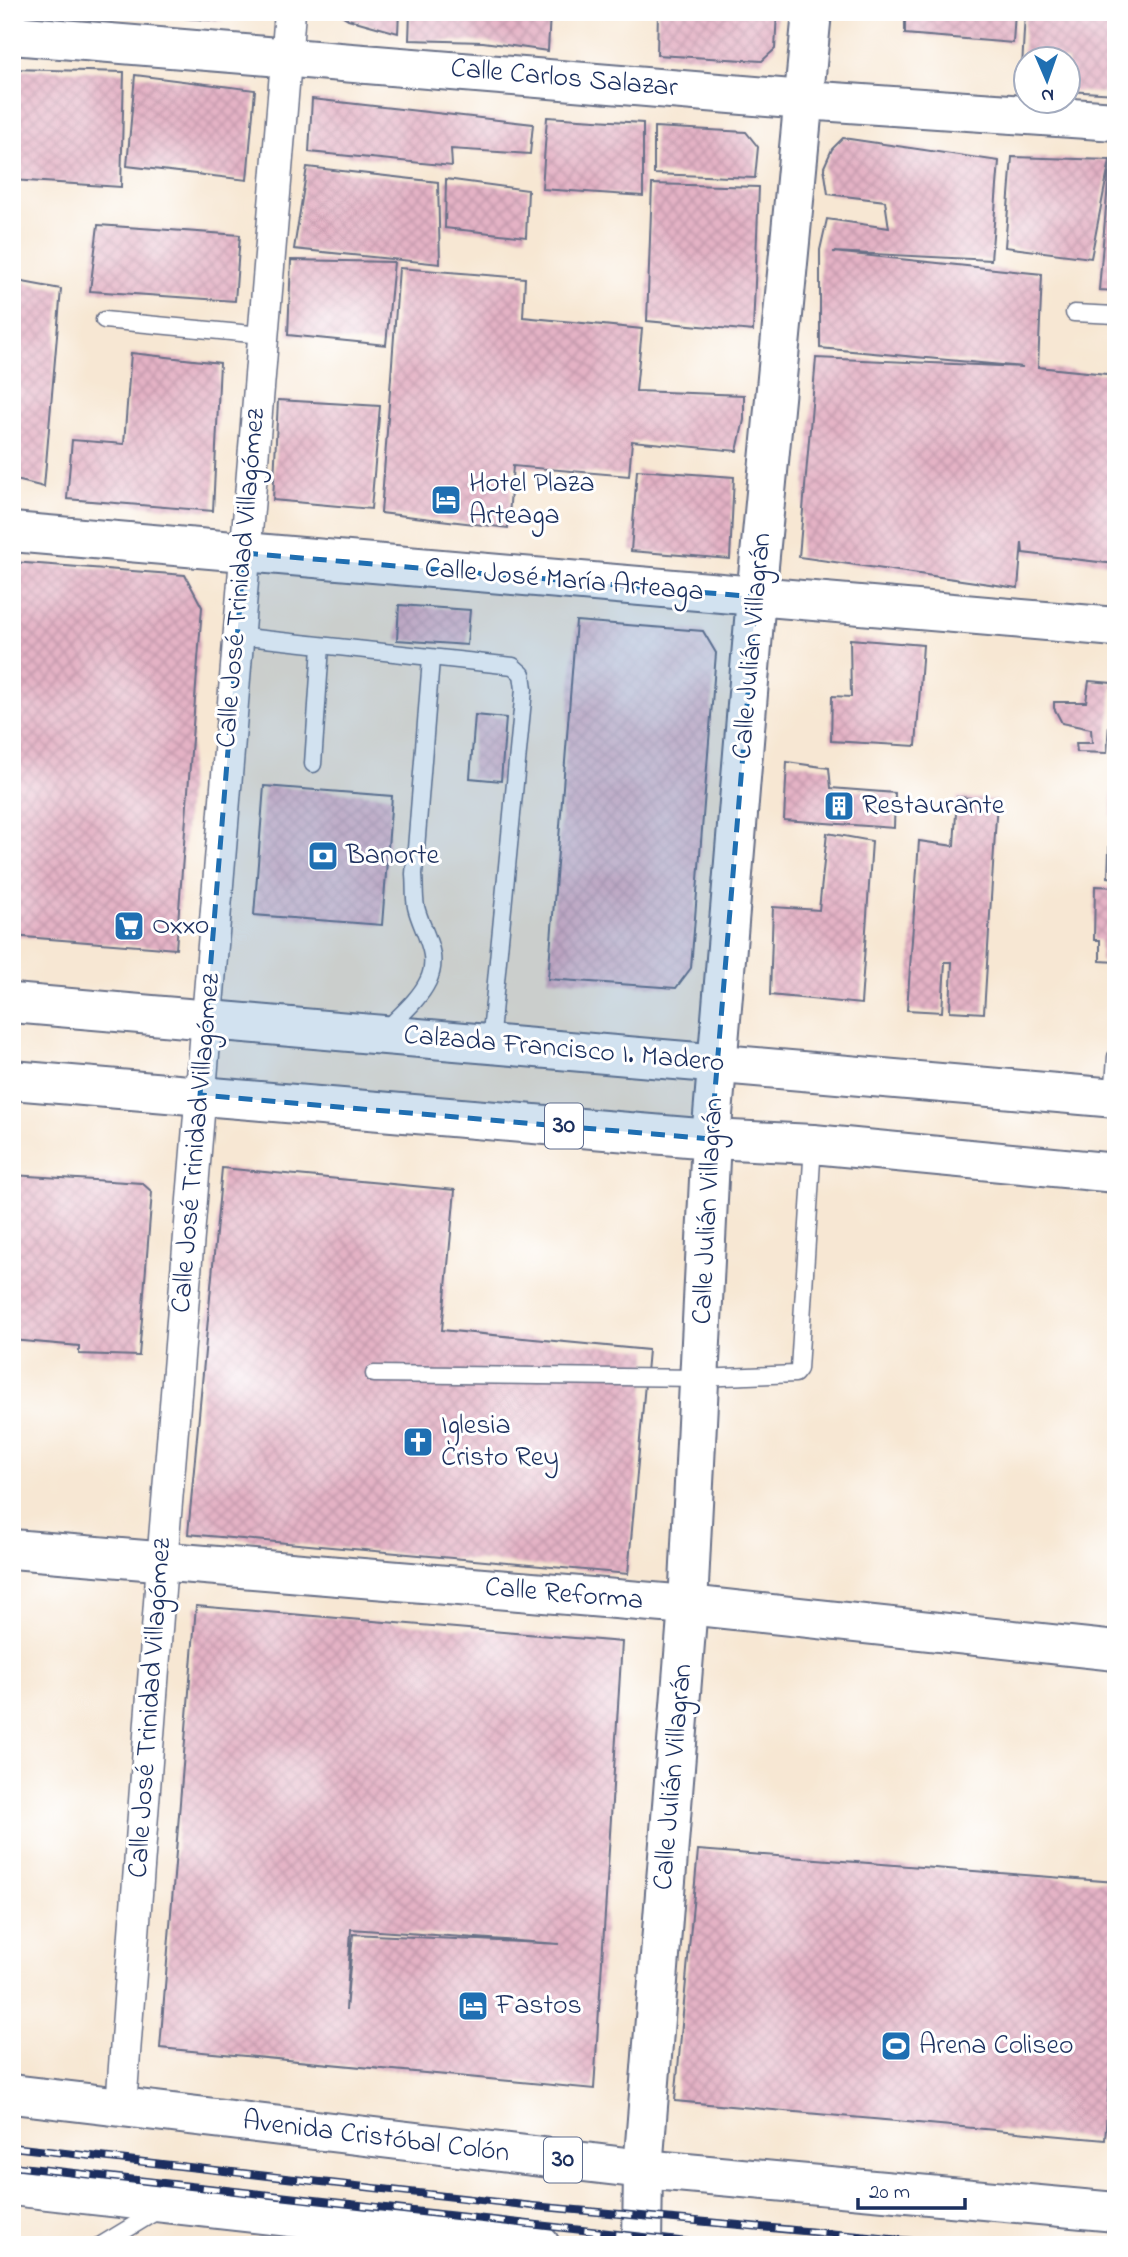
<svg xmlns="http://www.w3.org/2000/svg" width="1128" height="2257" font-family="'Indie Flower',sans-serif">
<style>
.building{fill:url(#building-cross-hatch);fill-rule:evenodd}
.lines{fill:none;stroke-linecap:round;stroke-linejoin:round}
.lane-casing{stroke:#686f87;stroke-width:19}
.street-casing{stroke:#686f87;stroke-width:33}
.secondary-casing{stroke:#686f87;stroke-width:42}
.primary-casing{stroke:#686f87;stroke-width:42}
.lane{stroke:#fff;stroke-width:16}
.street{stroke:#fff;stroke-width:30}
.secondary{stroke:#fff;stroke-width:38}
.primary{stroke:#fff;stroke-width:38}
.rail-casing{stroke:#1b2f5e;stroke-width:8}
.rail{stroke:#fff;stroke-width:5;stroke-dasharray:16;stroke-linecap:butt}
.marked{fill:#1f6fb2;fill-opacity:0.2;stroke:#1f6fb2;stroke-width:5;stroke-dasharray:14 9;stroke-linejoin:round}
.labels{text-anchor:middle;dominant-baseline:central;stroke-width:6;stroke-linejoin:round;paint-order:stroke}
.shield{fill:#fff;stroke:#5f6d8e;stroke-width:2}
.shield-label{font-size:26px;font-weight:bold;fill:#1b2f5e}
.street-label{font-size:28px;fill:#1b2f5e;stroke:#fff}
.poi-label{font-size:28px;fill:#1b2f5e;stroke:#fff;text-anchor:start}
</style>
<defs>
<pattern id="building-cross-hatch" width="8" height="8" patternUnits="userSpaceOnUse" patternTransform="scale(1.75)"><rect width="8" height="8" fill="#e4b2c5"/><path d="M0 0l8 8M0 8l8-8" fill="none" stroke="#c399ac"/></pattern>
</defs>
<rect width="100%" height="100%" fill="#fff"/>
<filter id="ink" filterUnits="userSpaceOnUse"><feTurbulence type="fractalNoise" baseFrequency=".0143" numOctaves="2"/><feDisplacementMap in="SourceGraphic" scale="14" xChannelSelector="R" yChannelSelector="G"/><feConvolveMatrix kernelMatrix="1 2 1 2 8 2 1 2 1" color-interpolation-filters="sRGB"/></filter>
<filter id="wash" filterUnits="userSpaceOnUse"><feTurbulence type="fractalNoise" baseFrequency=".00686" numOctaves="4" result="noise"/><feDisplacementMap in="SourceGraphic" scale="28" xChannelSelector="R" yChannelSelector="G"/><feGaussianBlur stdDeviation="1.57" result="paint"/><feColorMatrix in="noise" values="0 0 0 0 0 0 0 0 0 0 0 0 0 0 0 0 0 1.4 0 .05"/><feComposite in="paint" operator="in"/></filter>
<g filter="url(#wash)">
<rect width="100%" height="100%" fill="#f7e7d3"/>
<g id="blocks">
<g class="building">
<polygon points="157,12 223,12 223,21 157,16"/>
<polygon points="337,12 399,12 398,33 348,19"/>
<polygon points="410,12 550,12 548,51 483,42 409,40"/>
<polygon points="658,12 777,12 775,49 762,61 657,55"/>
<polygon points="905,12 1015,12 1013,43 905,34"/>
<polygon points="1025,12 1116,12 1116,94 1068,91 1068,60 1026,60 1026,87 1021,87"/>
<polygon points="12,69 124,72 121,187 12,180"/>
<polygon points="135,75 255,90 247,180 127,166"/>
<polygon points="312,99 533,124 530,154 451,149 452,166 309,152"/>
<polygon points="547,117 643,123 643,196 542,189"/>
<polygon points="654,127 746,132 758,147 755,178 654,174"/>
<polygon points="843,138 999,161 991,260 833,252 1042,274 1038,367 1116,375 1116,564 1023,553 1022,542 1018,588 799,557 816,358 1023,367 820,348 820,250 827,219 889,228 885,201 828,194 824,167 832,149"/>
<polygon points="1012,157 1110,160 1116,160 1116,291 1099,290 1110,160 1091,258 1005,247"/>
<polygon points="307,167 438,182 440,264 294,249"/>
<polygon points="446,179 528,190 526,237 445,228"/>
<polygon points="652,184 759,187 753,331 647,321"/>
<polygon points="98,225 240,235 235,301 90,291"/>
<polygon points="291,260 394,262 386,345 288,335"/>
<polygon points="399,268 525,278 523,317 642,329 636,391 744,395 744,420 737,451 632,441 629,476 513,466 508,528 381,513"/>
<polygon points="12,280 61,289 44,487 12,479"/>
<polygon points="131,353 220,363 213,511 67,499 72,440 124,444"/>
<polygon points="278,400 380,406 371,509 273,500"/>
<polygon points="637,470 734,477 730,559 631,551"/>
<polygon points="12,562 185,575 202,607 176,949 12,936"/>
<polygon points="399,605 470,610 467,645 397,640"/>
<polygon points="576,621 703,631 716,653 691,968 676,988 548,979"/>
<polygon points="850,639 923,645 916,746 831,741 832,696 851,697"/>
<polygon points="1089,681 1112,683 1107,753 1077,752 1076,743 1092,743 1091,729 1062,723 1054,708 1054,702 1086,702"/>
<polygon points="475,715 506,718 501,781 470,778"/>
<polygon points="1113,748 1116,749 1116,816 1111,816"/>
<polygon points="787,762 829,768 831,788 895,793 894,828 784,820"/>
<polygon points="264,786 392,796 382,925 254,915"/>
<polygon points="957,797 997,800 984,1013 950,1011 952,962 945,962 942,1012 907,1010 919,841 954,846"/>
<polygon points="1110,824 1116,824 1116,878 1108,877"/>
<polygon points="827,833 872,841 861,1004 770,995 773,907 819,910"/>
<polygon points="1095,886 1116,887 1116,962 1100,961 1100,940 1094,940"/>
<polygon points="222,1168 455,1190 442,1330 648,1350 628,1574 188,1534"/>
<polygon points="12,1175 142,1183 152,1192 139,1356 79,1354 79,1346 12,1340"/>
<path d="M196 1606 622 1642 594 2089 160 2048ZM351 1929 560 1944 353 1934 346 2010Z"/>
<polygon points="698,1850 1116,1882 1116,1991 1105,2140 675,2101"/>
</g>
</g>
</g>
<g filter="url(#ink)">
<use href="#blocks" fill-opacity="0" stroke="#686f87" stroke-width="2"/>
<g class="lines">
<g class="lane-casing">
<g id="lane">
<polyline points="1074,313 1116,315"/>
<polyline points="104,320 262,335"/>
<polyline points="237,636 513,666 522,674 524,689 490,1044"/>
<polyline points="313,764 321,646"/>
<path d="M385 1031C399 1016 419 1000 428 981 441 954 422 932 416 907 414 897 415 885 414 874L431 659"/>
<polyline points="1113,1098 1116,1057"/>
<polyline points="374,1374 700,1378 795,1374 799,1369 813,1144"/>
<polyline points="101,2245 162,2208"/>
</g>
</g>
<g class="street-casing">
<polyline id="street" points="121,2106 162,1563 290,12"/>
</g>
<g class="secondary-casing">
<g id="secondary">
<polyline points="12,35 804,100 1116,121"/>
<polyline points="12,532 1116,627"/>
<polyline points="12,1549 688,1605 1116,1651"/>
<polyline points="642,2245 643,2169 688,1605 711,1139 756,597 812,12"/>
</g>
</g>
<g class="primary-casing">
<g id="primary">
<polyline points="12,1003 1116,1098"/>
<polyline points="12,1080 711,1139 813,1144 1116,1173"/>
<polyline points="12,2094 643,2169 1116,2212"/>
<polyline points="12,2186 540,2245"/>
</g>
</g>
<use href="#lane" class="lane"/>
<use href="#street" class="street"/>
<use href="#secondary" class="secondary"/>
<use href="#primary" class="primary"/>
<g class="rail-casing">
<g id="rail">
<polyline points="12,2147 533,2206 956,2245"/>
<polyline points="12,2166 715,2245"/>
</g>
</g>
<use href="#rail" class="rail"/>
</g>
</g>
<path class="marked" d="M244 553 756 597 711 1139 200 1095Z"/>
<defs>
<g id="hotel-square" transform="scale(1.575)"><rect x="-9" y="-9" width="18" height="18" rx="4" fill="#1f6fb2" stroke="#fff"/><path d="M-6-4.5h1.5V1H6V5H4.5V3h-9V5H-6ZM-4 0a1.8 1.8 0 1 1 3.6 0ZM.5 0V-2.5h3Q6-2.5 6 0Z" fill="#fff"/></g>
<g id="building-square" transform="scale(1.575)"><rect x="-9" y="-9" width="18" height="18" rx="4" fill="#1f6fb2" stroke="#fff"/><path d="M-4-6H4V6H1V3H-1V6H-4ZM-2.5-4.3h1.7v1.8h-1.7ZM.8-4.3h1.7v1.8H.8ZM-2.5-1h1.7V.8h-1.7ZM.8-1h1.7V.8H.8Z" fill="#fff"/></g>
<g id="bank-square" transform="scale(1.575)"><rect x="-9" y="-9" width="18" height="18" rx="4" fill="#1f6fb2" stroke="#fff"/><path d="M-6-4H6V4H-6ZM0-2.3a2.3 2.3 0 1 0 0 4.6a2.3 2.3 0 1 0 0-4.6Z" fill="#fff"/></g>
<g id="supermarket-square" transform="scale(1.575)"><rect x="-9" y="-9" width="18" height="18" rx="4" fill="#1f6fb2" stroke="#fff"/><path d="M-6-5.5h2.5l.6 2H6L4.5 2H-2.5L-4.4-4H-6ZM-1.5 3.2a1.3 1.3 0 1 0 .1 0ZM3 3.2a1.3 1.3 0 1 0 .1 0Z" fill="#fff"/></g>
<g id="church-square" transform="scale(1.575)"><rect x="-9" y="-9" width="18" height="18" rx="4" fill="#1f6fb2" stroke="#fff"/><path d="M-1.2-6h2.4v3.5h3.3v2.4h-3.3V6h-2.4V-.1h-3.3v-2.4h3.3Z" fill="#fff"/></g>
<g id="stadium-square" transform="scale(1.575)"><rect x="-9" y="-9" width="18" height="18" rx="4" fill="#1f6fb2" stroke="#fff"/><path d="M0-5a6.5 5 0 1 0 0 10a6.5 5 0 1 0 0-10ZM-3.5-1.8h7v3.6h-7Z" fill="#fff"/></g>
</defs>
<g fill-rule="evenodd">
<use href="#hotel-square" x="446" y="500"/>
<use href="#building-square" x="839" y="806"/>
<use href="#bank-square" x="323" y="856"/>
<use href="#supermarket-square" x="129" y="926"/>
<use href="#church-square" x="418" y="1442"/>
<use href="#hotel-square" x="473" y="2006"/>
<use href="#stadium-square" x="896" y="2046"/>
</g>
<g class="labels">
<g class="shield">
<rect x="545" y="1103.5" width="38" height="45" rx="5"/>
<rect x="544" y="2137.5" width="38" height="45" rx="5"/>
</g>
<g class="shield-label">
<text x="564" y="1126">30</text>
<text x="563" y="2160">30</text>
</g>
<g class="street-label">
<text transform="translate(564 79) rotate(5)">Calle Carlos Salazar</text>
<text transform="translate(242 578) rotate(-85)">Calle José Trinidad Villagómez</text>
<text transform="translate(564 581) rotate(5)">Calle José María Arteaga</text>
<text transform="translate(753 646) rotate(-85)">Calle Julián Villagrán</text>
<text transform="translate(564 1050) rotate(5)">Calzada Francisco I. Madero</text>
<text transform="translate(197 1143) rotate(-85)">Calle José Trinidad Villagómez</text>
<text transform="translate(709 1211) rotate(-87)">Calle Julián Villagrán</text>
<text transform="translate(564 1595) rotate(5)">Calle Reforma</text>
<text transform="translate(151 1708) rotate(-86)">Calle José Trinidad Villagómez</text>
<text transform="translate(674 1777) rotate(-85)">Calle Julián Villagrán</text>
<text transform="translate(376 2138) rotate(7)">Avenida Cristóbal Colón</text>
</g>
<g class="poi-label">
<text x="469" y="484">Hotel Plaza<tspan x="469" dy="32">Arteaga</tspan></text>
<text x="862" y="806">Restaurante</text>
<text x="346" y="856">Banorte</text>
<text x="152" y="926">Oxxo</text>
<text x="441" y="1426">Iglesia<tspan x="441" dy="32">Cristo Rey</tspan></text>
<text x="496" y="2006">Fastos</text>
<text x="919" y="2046">Arena Coliseo</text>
</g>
</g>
<rect width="1128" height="2257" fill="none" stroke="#fff" stroke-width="42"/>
<g transform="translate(1047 80) rotate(178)"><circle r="33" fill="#ffffff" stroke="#a4acbf" stroke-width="2"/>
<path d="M0-5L12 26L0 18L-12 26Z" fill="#1f6fb2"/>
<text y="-10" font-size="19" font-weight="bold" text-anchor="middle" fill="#1b2f5e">N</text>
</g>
<path d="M858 2198v10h107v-10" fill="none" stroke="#1b2f5e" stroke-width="3.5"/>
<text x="869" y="2198" font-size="21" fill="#1b2f5e" stroke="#ffffff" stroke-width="5" paint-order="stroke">20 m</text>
</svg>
